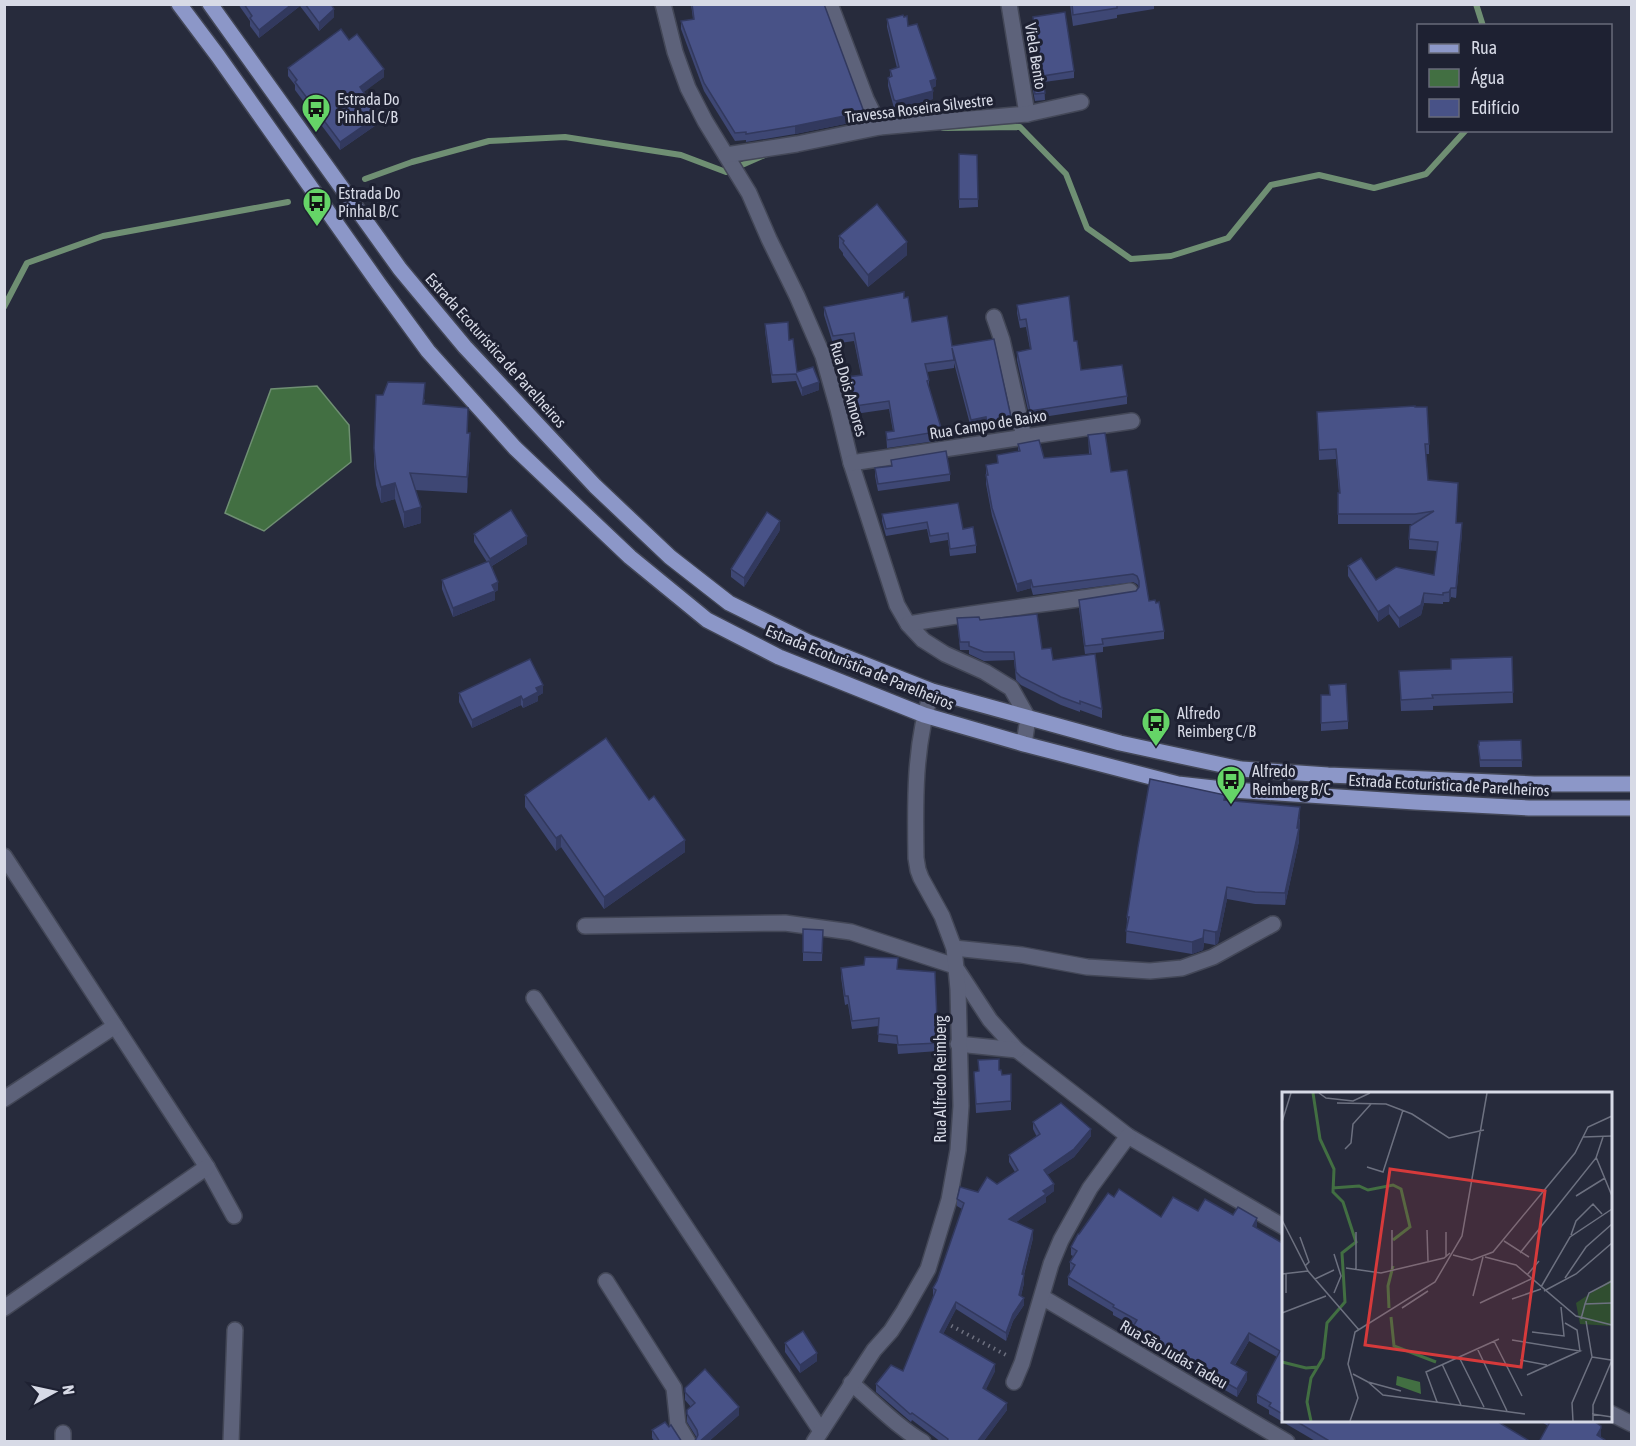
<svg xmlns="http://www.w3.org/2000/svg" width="1636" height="1446" font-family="'Asap Condensed',sans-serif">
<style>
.water{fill:#426f42;stroke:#6f8f73;stroke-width:1.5}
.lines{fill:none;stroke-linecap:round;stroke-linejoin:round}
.stream{stroke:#6f8f73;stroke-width:6}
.minor-casing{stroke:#434757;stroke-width:18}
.major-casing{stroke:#434757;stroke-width:18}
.path{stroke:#6d707f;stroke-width:4;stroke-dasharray:1.5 4.5;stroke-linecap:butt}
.minor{stroke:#5d627a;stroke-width:15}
.major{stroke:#8c97c8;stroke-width:15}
.wall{fill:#3e4774}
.shaded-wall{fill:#32395e}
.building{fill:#485287;stroke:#32395e;stroke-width:1.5}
.labels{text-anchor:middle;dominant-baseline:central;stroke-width:6;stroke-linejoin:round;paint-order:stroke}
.street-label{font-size:16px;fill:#d7dae6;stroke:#1e2132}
.poi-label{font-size:16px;fill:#d7dae6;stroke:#1e2132;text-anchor:start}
.inset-river{fill:none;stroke:#426f42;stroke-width:3}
.inset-road{fill:none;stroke:#6d7180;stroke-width:1.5}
.view{fill:#d63a3b;fill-opacity:0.15;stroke:#d63a3b;stroke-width:3}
.inset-edge{fill:none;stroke:#d7dae6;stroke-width:3}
</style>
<rect width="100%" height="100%" fill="#272b3c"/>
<polygon class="water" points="317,386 349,425 351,462 264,531 225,513 271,389"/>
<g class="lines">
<g class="stream">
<polyline points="1476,4 1483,26"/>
<polyline points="943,128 1020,127 1066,174 1087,228 1131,259 1171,256 1228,238 1271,185 1319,175 1374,188 1426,174 1466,130"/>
<polyline points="365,179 412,162 489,141 565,137 681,155 726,172 767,154"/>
<polyline points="4,307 27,263 103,236 288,202"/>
</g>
<g class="minor-casing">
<g id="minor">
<polyline points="663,4 675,52 688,88 705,121 749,193 769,239 797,296 823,356 838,409 851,463 897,605 908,624 923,640 945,654 985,672 1011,688 1028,718 1024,744"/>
<polyline points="830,4 866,99 880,127"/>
<polyline points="1009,4 1027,114"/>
<polyline points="726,155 797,144 880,127 1027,114 1081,102"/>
<polyline points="994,317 1002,340 1024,437"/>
<polyline points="851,463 1132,421"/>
<path d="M908 624C982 611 1056 603 1130 591"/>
<polyline points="4,856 207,1167 234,1216"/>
<polyline points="585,926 785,923 851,932 955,966"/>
<polyline points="954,948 1022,955 1087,967 1150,971 1182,968 1213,957 1273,924"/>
<polyline points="958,971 990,1020 1017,1050 1128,1136 1284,1227"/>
<polyline points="534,998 821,1431"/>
<polyline points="958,1044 1017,1050"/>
<polyline points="4,1099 115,1026"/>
<polyline points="606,1281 674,1388 678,1425 688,1442"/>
<polyline points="1042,1297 1287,1442"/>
<polyline points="4,1308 207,1167"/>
<polyline points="1014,1382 1022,1363 1051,1264 1061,1240 1090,1188 1128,1136"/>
<path d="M851 1383C875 1403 896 1426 923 1442"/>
<polyline points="1610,1413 1632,1424"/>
<polyline points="63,1442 63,1433"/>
<polyline points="231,1442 235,1330"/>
<path d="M814 1442 874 1350 891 1331 904 1311 928 1269 949 1200 958 1150 961 1106 958 989 954 948 942 916 921 878 918 870 916 858C915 802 914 744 932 691"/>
</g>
</g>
<g class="major-casing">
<g id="major">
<polyline points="179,4 218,56 379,284 428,351 515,448 630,557 707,620 779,657 924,715 1024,744 1178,784 1232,790 1415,802 1529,808 1632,808"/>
<polyline points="210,4 400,269 465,347 595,486 670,557 729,603 808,642 932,691 1120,743 1241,769 1328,775 1426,779 1534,784 1632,784"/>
</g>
</g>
<polyline class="path" points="946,1323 1008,1356"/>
<use href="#minor" class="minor"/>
<use href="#major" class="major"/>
</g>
<g class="wall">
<polygon points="238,4 331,4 334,17 319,31 300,6 259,38 250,26 250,21"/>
<polygon points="691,4 824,4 864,120 795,134 746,142 746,140 735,141 704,91 681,29 681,21 693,19"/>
<polygon points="1070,4 1154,4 1154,9 1117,15 1117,18 1073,26"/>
<polygon points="1033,17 1074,71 1074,78 1044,82 1045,100 1035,101 1031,80 1031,74 1040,72 1033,24"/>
<polygon points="887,19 908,26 936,86 932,88 933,99 896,109 894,108 888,86 888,78 890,77 890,70 897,68 887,27"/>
<polygon points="349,40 384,77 363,92 379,123 340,150 295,90 295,85 288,76 288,68"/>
<polygon points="959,154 977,155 978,207 959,208"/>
<polygon points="839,236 907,255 868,287 843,255 843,253 839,248"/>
<polygon points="904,298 912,322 952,346 1011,425 987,431 986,425 971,428 954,363 954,368 927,372 929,380 929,387 942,431 942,440 887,448 886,432 893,431 889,409 855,414 847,385 847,377 861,375 854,341 833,344 824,315 824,307"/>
<polygon points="1017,305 1074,341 1081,370 1127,396 1127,404 1030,419 1017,360 1017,352 1030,349 1026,327 1020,328 1017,313"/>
<polygon points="765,324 789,340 797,372 819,390 802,396 796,381 772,383 765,331"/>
<polygon points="425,399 424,404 468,433 470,450 467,493 415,490 421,523 404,528 395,499 381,503 376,485 374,464 374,448"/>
<polygon points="1415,407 1429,444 1429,454 1426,454 1428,480 1457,523 1462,533 1456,598 1451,597 1449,602 1443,602 1443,604 1424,603 1421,615 1399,628 1389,614 1378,622 1348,576 1348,566 1376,580 1434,575 1437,551 1409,549 1409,539 1413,524 1338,524 1338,493 1339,493 1336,459 1319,460 1317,412"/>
<polygon points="1088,435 1111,472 1149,601 1164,631 1164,639 1103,647 1103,652 1085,654 1079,609 1079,600 1136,591 1139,587 1137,584 1133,582 1033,595 1031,588 1017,592 992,516 986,484 986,465 997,463 997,455 1018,452 1018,444 1044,458 1089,454"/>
<polygon points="891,460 950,474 950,481 878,491 875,476 875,468 891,466"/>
<polygon points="882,514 963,529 976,545 976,553 950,556 948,540 930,543 927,529 886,536 882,521"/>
<polygon points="780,530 744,587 731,577 731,569"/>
<polygon points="474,534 527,544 492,566 498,590 495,592 495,600 453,617 442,589 442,580 487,562 474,542"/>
<polygon points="957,618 980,620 1042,649 1102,709 1102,718 1080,710 1080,712 1061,705 1021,685 1016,680 1014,660 984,661 969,654 969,650 960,650"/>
<polygon points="1512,657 1513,703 1433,706 1433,710 1401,711 1399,671 1451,669"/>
<polygon points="459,693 543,693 538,696 538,701 523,708 521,705 472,728 459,702"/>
<polygon points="1321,695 1348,721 1348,729 1321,731"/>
<polygon points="1521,740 1522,767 1480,767 1478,745"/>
<polygon points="525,795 685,852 604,909 561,847 556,851 525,807"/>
<polygon points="1225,801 1300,819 1299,831 1299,841 1285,905 1255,904 1227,899 1218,943 1215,945 1204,943 1203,950 1192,954 1126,943 1127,917"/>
<polygon points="803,929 823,930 822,961 803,961"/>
<polygon points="841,968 898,969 938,1043 938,1051 898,1054 897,1044 878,1042 879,1026 852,1029 848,1004 845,1005 841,977"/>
<polygon points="999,1070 1002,1075 1011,1074 1011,1110 976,1113 974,1072"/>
<polygon points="1033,1122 1091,1136 1074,1157 1047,1175 1054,1191 1046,1197 1046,1202 1016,1222 1033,1238 1024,1275 1024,1283 1021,1296 1024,1305 1013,1321 1006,1341 956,1309 943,1334 995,1371 986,1389 1007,1410 983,1442 941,1442 912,1420 911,1422 876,1392 876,1384 903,1371 934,1296 933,1295 933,1288 937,1281 962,1209 957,1206 957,1199 978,1192 997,1184 1015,1172 1009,1162 1009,1155 1037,1137 1033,1129"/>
<polygon points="1114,1197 1161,1217 1198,1211 1233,1215 1257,1225 1256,1228 1284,1244 1284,1420 1495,1420 1531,1442 1317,1442 1269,1414 1269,1410 1257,1403 1257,1395 1277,1357 1249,1341 1235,1365 1247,1380 1237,1397 1157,1351 1156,1353 1131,1338 1131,1330 1133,1326 1113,1315 1113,1312 1068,1285 1068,1277 1071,1271 1070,1270 1070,1262 1073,1256 1071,1255 1071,1247 1079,1234"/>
<polygon points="785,1343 817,1361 800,1373 785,1352"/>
<polygon points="685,1388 739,1415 708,1442 694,1442 697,1438 687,1422 687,1410 691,1407 685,1400"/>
<polygon points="1539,1420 1592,1420 1601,1436 1601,1437 1605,1442 1548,1426"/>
<polygon points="669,1427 682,1442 655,1442 652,1438 652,1430"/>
</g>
<g class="shaded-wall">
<polygon points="292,4 300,4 300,6 259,38 259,30"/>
<polygon points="334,9 334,17 319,31 319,23"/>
<polygon points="384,69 384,77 360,95 360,87"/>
<polygon points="936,79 936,86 930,89 930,81"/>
<polygon points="933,91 933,99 896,109 896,101"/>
<polygon points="864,112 864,120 795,134 795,126"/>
<polygon points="379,115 379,123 340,150 340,142"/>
<polygon points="907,242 907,255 868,287 868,275"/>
<polygon points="819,382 819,390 802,396 802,388"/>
<polygon points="986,417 986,425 971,428 971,420"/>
<polygon points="1011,417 1011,425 987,431 987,423"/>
<polygon points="470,433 470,450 467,493 467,477"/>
<polygon points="395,483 395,499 381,503 381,487"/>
<polygon points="421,507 421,523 404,528 404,512"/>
<polygon points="780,521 780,530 744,587 744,578"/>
<polygon points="1462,523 1462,533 1456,598 1456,588"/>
<polygon points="527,536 527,544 490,567 490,559"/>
<polygon points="1031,580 1031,588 1017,592 1017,584"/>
<polygon points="498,582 498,590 495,592 495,600 453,617 453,608 492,585"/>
<polygon points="1451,588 1451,597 1449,602 1449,592"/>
<polygon points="1424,593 1424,603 1421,615 1399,628 1399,618"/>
<polygon points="1389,605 1389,614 1378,622 1378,612"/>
<polygon points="543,685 543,693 538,696 538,701 523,708 523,700 536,688"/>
<polygon points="521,696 521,705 472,728 472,720"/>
<polygon points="1300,807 1299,841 1285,905 1285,893"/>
<polygon points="561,835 561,847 556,851 556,838"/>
<polygon points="685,840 685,852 604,909 604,897"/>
<polygon points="1227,887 1227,899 1218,943 1215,945 1215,932"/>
<polygon points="1204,930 1204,943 1203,950 1192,954 1192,942"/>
<polygon points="1091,1129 1091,1136 1074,1157 1044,1177 1044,1170"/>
<polygon points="1054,1184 1054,1191 1046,1197 1046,1202 1009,1227 1009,1219 1043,1191"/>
<polygon points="1257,1218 1257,1225 1253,1234 1253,1226"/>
<polygon points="1033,1230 1033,1238 1022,1281 1022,1274"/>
<polygon points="1024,1275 1024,1283 1019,1303 1019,1295"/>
<polygon points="1024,1298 1024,1305 1013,1321 1006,1341 1006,1333 1013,1314"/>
<polygon points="956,1302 956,1309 940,1340 940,1332"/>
<polygon points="1249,1333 1249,1341 1231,1371 1231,1363"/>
<polygon points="817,1353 817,1361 800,1373 800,1365"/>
<polygon points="995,1364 995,1371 983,1395 983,1388"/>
<polygon points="1247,1372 1247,1380 1237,1397 1237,1389"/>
<polygon points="1007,1403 1007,1410 983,1442 977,1442"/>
<polygon points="739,1407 739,1415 708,1442 699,1442"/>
<polygon points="1601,1428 1601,1436 1598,1442 1597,1435"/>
</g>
<g class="building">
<polygon points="244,4 292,4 259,30 250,18 252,16"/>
<polygon points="305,4 331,4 334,9 319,23"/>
<polygon points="692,4 824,4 864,112 795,126 746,134 746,132 735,133 704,83 681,21 694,19"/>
<polygon points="1072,4 1117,4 1117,8 1073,15"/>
<polygon points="1065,12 1074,71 1043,76 1045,93 1035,94 1031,74 1041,72 1033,17"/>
<polygon points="903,15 904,17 907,16 908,26 917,24 936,79 930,81 933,91 896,101 894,100 888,78 892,76 890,70 899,67 887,19"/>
<polygon points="341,29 349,40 357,34 384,69 360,87 379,115 340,142 295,82 297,80 288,68"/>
<polygon points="959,154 977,155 978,199 959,199"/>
<polygon points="877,204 907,242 868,275 843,243 844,241 839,236"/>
<polygon points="904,292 904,298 908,297 912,322 947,316 952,346 994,339 1011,417 987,423 986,417 971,420 952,348 954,360 925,364 929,380 927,381 942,431 887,440 886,432 894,431 889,401 855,406 847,377 862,375 854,333 833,336 824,307"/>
<polygon points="1069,296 1074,341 1077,341 1081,370 1122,365 1127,396 1030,411 1017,352 1031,349 1026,319 1020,320 1017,305"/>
<polygon points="788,322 789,340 793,339 797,372 813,367 819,382 802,388 796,374 772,375 765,324"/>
<polygon points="388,382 425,383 423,404 468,408 467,433 470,433 467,477 410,473 421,507 404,512 395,483 381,487 376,469 374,448 376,395 383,395"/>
<polygon points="1415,406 1415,407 1427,407 1429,444 1425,444 1428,480 1458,483 1456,523 1462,523 1456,588 1451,588 1449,592 1443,593 1443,595 1424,593 1421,605 1399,618 1389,605 1378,612 1348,566 1361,558 1376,580 1396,567 1434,575 1438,542 1409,539 1410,526 1434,511 1415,514 1338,514 1338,493 1340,493 1336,449 1319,450 1317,412"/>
<polygon points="1105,433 1111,472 1127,470 1149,601 1155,600 1156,603 1159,602 1164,631 1102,639 1103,644 1085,646 1079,600 1136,591 1139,587 1139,581 1137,576 1133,574 1033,587 1031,580 1017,584 992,508 986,475 988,475 986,465 998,463 997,455 1020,451 1018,444 1039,440 1044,458 1091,454 1088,435"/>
<polygon points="946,451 950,474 878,484 875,468 892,466 891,460"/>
<polygon points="958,503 963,529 973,527 976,545 950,549 948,533 930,536 927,522 886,529 882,514"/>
<polygon points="511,510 527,536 490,559 474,534"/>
<polygon points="767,512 780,521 744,578 731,569"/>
<polygon points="489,561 498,582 492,585 495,591 453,608 442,580"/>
<polygon points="1037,614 1042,649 1051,648 1053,660 1095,654 1102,709 1080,701 1080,704 1061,697 1021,677 1016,672 1014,652 984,652 969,646 969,642 960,642 957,618 979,617 980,620"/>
<polygon points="1512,657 1513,692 1432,695 1433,698 1401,700 1399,671 1451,669 1451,659"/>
<polygon points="530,659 543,685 536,688 538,692 523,700 521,696 472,720 459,693"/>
<polygon points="1346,684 1348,721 1321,723 1321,695 1330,695 1329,685"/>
<polygon points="606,738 649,800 654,796 685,840 604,897 561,835 556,838 525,795"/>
<polygon points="1521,740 1522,760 1480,760 1478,745 1479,745 1479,741"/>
<polygon points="1150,779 1225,795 1224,800 1300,807 1297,828 1299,828 1285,893 1255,892 1227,887 1218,931 1215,932 1204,930 1203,938 1192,942 1126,931 1129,917 1127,917 1138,847"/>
<polygon points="803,929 823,930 822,953 803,952"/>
<polygon points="865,957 898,958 897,969 935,972 938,1043 898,1045 897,1036 878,1034 879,1018 852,1021 848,996 845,996 841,968 864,965"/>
<polygon points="999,1059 999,1070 1001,1070 1002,1075 1011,1074 1011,1101 976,1104 974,1072 979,1071 978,1060"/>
<polygon points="1061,1103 1091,1129 1074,1149 1044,1170 1054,1184 1043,1191 1046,1194 1009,1219 1033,1230 1022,1274 1024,1275 1019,1295 1024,1298 1013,1314 1006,1333 956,1302 940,1332 995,1364 983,1388 1007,1403 977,1442 947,1442 948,1439 912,1413 911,1414 910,1414 876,1384 891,1365 903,1371 936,1290 933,1288 937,1281 964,1203 957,1199 960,1187 978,1192 987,1177 997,1184 1018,1170 1009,1155 1040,1134 1033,1122"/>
<polygon points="1119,1189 1161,1217 1173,1197 1198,1211 1205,1199 1233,1215 1238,1207 1257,1218 1253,1226 1284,1244 1284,1415 1269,1406 1271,1403 1257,1395 1280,1351 1249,1333 1231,1363 1247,1372 1237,1389 1157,1343 1156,1345 1131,1330 1137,1320 1113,1307 1114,1305 1068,1277 1075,1265 1070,1262 1077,1251 1071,1247 1078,1234 1079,1234 1108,1193 1114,1197"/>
<polygon points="803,1331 817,1353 800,1365 785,1343"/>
<polygon points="705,1369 739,1407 699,1442 694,1442 696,1439 698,1435 697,1430 687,1414 687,1410 695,1403 685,1392 685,1388"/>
<polygon points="1294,1420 1495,1420 1531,1442 1331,1442"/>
<polygon points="1551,1420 1592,1420 1601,1426 1601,1428 1597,1435 1605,1440 1605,1442 1539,1442"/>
<polygon points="665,1422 669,1427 671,1425 680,1439 682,1442 660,1442 652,1430"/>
</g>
<defs>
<g id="bus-pin" transform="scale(1.5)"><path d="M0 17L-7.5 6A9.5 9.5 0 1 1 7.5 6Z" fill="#65d467" stroke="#1e2132"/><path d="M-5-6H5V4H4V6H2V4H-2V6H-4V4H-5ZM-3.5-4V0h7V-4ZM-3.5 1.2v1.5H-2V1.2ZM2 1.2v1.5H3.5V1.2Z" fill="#111"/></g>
</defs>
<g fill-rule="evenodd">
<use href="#bus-pin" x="316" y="108"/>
<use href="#bus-pin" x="317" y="202"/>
<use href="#bus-pin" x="1156" y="722"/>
<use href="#bus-pin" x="1231" y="780"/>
</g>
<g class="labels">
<g class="street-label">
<text transform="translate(1036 56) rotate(81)">Viela Bento</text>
<text transform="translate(919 108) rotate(-7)">Travessa Roseira Silvestre</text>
<text transform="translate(496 350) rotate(48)">Estrada Ecoturistica de Parelheiros</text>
<text transform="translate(849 389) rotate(74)">Rua Dois Amores</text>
<text transform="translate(988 424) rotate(-9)">Rua Campo de Baixo</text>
<text transform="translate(860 667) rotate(22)">Estrada Ecoturistica de Parelheiros</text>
<text transform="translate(1449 785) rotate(3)">Estrada Ecoturistica de Parelheiros</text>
<text transform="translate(940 1079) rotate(-90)">Rua Alfredo Reimberg</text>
<text transform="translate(1174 1354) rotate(30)">Rua São Judas Tadeu</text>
</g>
<g class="poi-label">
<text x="337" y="99">Estrada Do<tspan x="337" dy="18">Pinhal C/B</tspan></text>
<text x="338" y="193">Estrada Do<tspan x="338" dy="18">Pinhal B/C</tspan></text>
<text x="1177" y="713">Alfredo<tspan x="1177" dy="18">Reimberg C/B</tspan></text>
<text x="1252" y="771">Alfredo<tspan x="1252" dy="18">Reimberg B/C</tspan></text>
</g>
</g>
<g transform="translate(1282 1092)">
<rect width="330" height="330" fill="#272b3c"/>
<path d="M330 187V234L298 232 294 211Z" fill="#304e30"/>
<path d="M115 284 138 290 139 302 114 293Z" fill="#426f42"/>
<path class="inset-river" d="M50 96 77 94 86 98 111 93 119 97 128 135 111 148M107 216 106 194 111 174M109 225 112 254 154 270M0 270 24 276 36 275M29 329 25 310 29 286 41 266 45 231 63 210 60 161 74 150 61 110 51 100 52 77 38 47 31 1"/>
<path class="inset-road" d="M37 1 44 6 71 9 88 1M55 11 104 12 130 22 167 46 202 38M0 30 9 1M301 45 330 44M63 57 69 51 71 32 89 12M314 65 330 104M85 75 101 80 121 18M294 104 323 86M0 128 26 179 77 238M110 138V177M145 138 146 169M164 140V165M289 143 294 129 311 112 320 122M18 145 27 170 23 174M222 149 247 165M238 161 314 66 321 45M52 162 59 184 52 201M171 163 190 168 211 160 293 61 306 35 330 24M203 165 234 173 294 224 330 233M64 176 99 181 162 166 168 161M74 177V140M0 182 26 179M4 182V201M245 183 257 169M283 186 304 155 330 132M33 187 52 178M259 195 288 145 330 117M262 199 294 182 330 151M191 204 201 165M230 207 259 197M198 211 249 187M303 212 307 201 330 189M120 216 146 199M0 221 44 204M299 227 303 212 330 211M283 231 295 238 298 259M250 240 282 244 279 215M230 248 298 259 245 283M212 249 240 304M195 256 225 319M177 265 202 315M310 265 329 268M238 268 265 273M160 272 179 313M71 282 86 290 119 299M86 290 101 303 243 322M155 310 144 280 217 247M310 322 330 325M68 329 76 306 66 272 73 240 153 190 180 144 205 1M291 329 290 311 310 265 304 229M311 329V313L330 268"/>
<path class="view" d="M108 77 263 99 239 275 83 253Z"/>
<rect width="330" height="330" class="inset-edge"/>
</g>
<rect width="1636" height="1446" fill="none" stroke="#d7dae6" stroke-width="12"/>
<rect x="1417" y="24" width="195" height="108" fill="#1e2132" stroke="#686b7a" stroke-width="1.5"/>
<rect x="1429" y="44" width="30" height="9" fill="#8c97c8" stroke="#686b7a" stroke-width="1.5"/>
<text x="1471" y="54" font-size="18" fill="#d7dae6">Rua</text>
<rect x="1429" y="69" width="30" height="18" fill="#426f42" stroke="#686b7a" stroke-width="1.5"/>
<text x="1471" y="84" font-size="18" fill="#d7dae6">Água</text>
<rect x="1429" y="99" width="30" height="18" fill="#485287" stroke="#686b7a" stroke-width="1.5"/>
<text x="1471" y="114" font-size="18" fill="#d7dae6">Edifício</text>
<g transform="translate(54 1392) rotate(82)" stroke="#1e2132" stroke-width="4.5" paint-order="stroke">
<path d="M0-4.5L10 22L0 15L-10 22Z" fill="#d7dae6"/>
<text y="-9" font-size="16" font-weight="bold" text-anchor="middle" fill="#d7dae6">N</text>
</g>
</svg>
